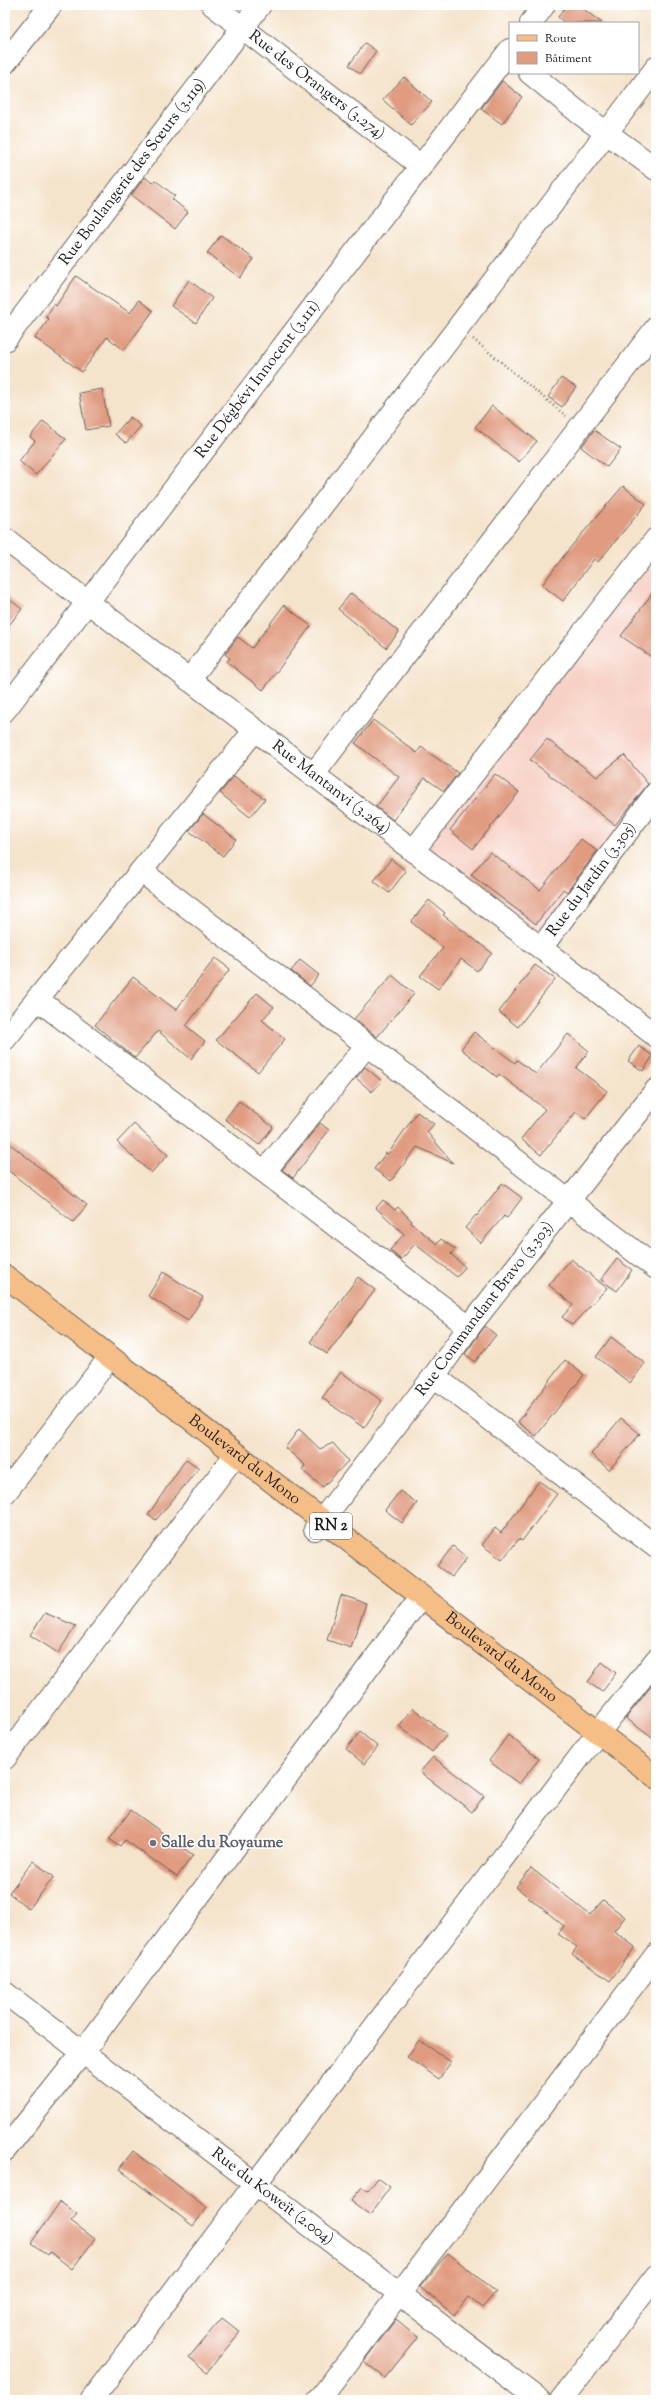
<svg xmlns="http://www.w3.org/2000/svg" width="661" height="2405" font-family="'Sorts Mill Goudy',serif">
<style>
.built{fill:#f7d1c6}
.building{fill:#e09b80}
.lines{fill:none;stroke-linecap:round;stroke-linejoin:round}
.minor-casing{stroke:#68625a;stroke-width:24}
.major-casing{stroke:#68625a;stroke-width:24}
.path{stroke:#68625a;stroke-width:2.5;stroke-dasharray:1 3;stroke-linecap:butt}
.minor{stroke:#fff;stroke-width:22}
.major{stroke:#f6be87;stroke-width:22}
.worship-dot{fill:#6b7280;stroke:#fff;stroke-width:1.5}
.labels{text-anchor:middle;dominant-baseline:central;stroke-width:3;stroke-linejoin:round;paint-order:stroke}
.shield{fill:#fff;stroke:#606060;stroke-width:1}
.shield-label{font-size:15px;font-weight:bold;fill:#1c1c1c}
.street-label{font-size:16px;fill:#1c1c1c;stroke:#fff}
.worship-label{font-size:16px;font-weight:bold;fill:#5b616d;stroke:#fff;text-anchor:start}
</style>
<rect width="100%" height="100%" fill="#fff"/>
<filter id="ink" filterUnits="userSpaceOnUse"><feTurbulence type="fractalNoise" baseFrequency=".025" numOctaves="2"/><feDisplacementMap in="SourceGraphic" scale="8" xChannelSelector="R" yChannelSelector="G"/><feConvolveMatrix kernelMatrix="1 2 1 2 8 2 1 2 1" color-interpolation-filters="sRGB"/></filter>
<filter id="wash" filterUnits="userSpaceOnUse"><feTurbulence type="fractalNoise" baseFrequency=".012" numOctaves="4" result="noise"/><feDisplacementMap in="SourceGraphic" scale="16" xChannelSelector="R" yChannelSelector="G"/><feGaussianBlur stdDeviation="0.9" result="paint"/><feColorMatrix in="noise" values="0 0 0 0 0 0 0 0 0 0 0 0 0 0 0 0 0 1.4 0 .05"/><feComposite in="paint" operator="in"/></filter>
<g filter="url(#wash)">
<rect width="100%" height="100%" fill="#f5e4cc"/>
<polygon class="built" points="656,557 656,780 541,934 424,846"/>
<g id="blocks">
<g class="building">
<polygon points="567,5 578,5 602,23 565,23 558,17"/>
<polygon points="365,43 376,51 360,74 349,65"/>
<polygon points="404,77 432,102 411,125 383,100"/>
<polygon points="502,81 522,97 502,124 481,109"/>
<polygon points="145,177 152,183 155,180 175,196 172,199 188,212 175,229 131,195"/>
<polygon points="221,235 254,259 240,278 207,253"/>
<polygon points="76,276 130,313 139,300 153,311 124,350 107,337 82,372 35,338 49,319 46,317 54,304 56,306"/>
<polygon points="189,280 212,298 196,323 171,306"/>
<polygon points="561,378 576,387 562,407 548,397"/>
<polygon points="102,389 109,426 86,430 79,393"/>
<polygon points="492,406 537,441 519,462 475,427"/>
<polygon points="130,417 141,426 126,443 115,434"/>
<polygon points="43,421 66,439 36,475 19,461 35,441 30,437"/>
<polygon points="594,430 621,449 607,467 581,447"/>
<polygon points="623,486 646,504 598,562 594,559 563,601 542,585 569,549"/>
<polygon points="656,588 656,660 621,636"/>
<polygon points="351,593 399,632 386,648 338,609"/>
<polygon points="5,596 22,609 5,630"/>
<polygon points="284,605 311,626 263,690 227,662 230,658 225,654 238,637 252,648"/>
<polygon points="373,720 417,753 421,747 458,773 444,791 425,778 393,820 376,807 399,777 355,743"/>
<polygon points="547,739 597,777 624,755 648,784 615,825 530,760"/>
<polygon points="495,774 519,792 473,849 450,830"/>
<polygon points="234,776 265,799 250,817 220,793"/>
<polygon points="203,814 236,839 223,856 189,831"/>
<polygon points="581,839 597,851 567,892 563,889 536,924 471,875 490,852 540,890"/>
<polygon points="391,859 406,871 389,893 374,881"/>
<polygon points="429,900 445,913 443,915 492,953 477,971 461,959 438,989 420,976 443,948 411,922"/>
<polygon points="215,958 230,969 186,1026 205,1041 191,1059 158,1031 135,1058 95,1025 133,977 176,1010"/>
<polygon points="300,960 319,975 310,986 291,971"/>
<polygon points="535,965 555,979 518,1027 499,1012"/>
<polygon points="392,975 414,994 377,1037 354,1019"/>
<polygon points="257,993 274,1007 262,1020 285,1039 258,1072 216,1040"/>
<polygon points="474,1032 515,1063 517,1060 536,1074 568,1034 589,1051 576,1068 607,1091 585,1119 576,1112 541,1155 521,1139 545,1109 499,1074 497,1077 461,1049"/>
<polygon points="639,1046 653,1056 643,1071 628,1061"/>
<polygon points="365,1067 382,1081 372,1092 356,1078"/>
<polygon points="239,1101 273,1127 259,1145 225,1119"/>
<polygon points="417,1112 434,1124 427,1132 453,1163 417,1147 391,1181 374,1169 386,1153 388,1154"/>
<polygon points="320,1123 329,1130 293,1178 282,1170"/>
<polygon points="134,1124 168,1155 151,1173 117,1142"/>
<polygon points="5,1140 87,1205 73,1222 5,1168"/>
<polygon points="502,1183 522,1198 507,1218 504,1216 481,1243 465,1228 476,1215 477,1216"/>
<polygon points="383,1200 395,1210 398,1207 412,1221 411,1223 437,1244 441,1239 455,1249 451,1254 465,1267 457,1277 415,1244 401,1260 390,1250 404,1234 376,1208"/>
<polygon points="571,1259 607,1288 572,1325 562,1317 573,1305 549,1285"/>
<polygon points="617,1259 632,1270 617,1291 601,1280"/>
<polygon points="163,1272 203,1297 188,1321 148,1296"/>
<polygon points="358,1277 375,1290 327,1354 310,1342"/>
<polygon points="485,1326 496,1335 475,1362 465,1354"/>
<polygon points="611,1337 645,1363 630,1383 596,1357"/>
<polygon points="565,1360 584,1375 536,1436 518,1422"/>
<polygon points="341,1372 382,1401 364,1428 322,1398"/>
<polygon points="621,1418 640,1434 609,1470 591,1454"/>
<polygon points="299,1429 320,1449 333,1443 348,1461 323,1487 302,1470 305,1465 285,1448"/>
<polygon points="186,1459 199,1468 156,1520 148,1515"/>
<polygon points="539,1481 557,1494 522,1541 519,1539 502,1560 482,1545 495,1528 501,1533"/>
<polygon points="400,1491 417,1503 402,1523 385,1510"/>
<polygon points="453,1546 467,1558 452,1577 437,1566"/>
<polygon points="341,1595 366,1603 351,1648 327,1640"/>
<polygon points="45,1613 76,1626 58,1653 30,1635"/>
<polygon points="602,1662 616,1673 602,1692 588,1682"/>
<polygon points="656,1680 656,1741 626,1718"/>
<polygon points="413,1708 447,1735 432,1752 399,1726"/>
<polygon points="360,1732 378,1747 364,1764 346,1749"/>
<polygon points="508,1735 539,1759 519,1784 489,1761"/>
<polygon points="433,1757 484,1796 472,1812 420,1772"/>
<polygon points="131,1810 193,1855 177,1877 125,1840 120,1846 109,1839"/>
<polygon points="33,1861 54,1877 29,1909 9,1893"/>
<polygon points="531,1868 590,1915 603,1900 625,1917 614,1931 635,1947 610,1981 572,1954 577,1947 558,1934 564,1926 516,1887"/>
<polygon points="419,2040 451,2062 439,2079 407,2057"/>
<polygon points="133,2151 207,2208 193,2226 119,2169"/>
<polygon points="378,2178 390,2187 370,2215 351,2201 362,2187 368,2191"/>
<polygon points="60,2202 77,2214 71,2221 95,2239 72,2269 50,2252 48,2255 31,2243"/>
<polygon points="448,2253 496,2292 482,2308 468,2297 454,2315 420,2287"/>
<polygon points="222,2318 240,2332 207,2372 189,2357"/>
<polygon points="396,2319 418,2337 385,2378 364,2361"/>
</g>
</g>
</g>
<g filter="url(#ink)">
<use href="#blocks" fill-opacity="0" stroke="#68625a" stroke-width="1"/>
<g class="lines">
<g class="minor-casing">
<g id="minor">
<path id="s1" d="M213 5 421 166"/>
<polyline points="531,23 544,5"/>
<polyline points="5,63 51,5"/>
<polyline points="530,73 578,112 656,169"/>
<path id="s2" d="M5 340 260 5"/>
<path id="s3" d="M5 539 656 1036"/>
<polyline points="189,680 656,68"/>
<path id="s4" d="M5 710 510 50"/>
<polyline points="313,775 656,328"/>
<polyline points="413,851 656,539"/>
<polyline points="141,871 656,1268"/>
<path id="s5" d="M541 948 656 793"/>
<polyline points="37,999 469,1327"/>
<polyline points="5,1039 255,730"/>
<polyline points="265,1171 367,1045"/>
<polyline points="434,1376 656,1547"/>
<polyline points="5,1493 103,1366"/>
<path id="s6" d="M315 1529 434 1376 469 1327 656 1090"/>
<polyline points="5,1758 229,1463"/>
<path id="s7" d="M5 1993 539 2400"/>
<polyline points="5,2150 83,2052 414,1606"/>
<polyline points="91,2400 591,1742 656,1660"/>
<polyline points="319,2400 656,1955"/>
<polyline points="561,2400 656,2276"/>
</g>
</g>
<g class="major-casing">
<g id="major">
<path id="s8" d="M5 1276 656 1777"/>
</g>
</g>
<polyline class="path" points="473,339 566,416"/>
<use href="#minor" class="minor"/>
<use href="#major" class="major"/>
</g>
</g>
<circle class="worship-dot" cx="153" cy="1843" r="4"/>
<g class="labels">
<rect class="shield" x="310" y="1513" width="42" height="26" rx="3"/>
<g class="shield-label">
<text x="331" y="1526">RN 2</text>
</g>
<g class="street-label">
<text stroke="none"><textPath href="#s1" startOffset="131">Rue des Orangers (3.274)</textPath></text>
<text stroke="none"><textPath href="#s2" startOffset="211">Rue Boulangerie des Sœurs (3.119)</textPath></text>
<text stroke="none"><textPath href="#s4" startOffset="416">Rue Dégbévi Innocent (3.111)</textPath></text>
<text stroke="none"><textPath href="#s3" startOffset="410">Rue Mantanvi (3.264)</textPath></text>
<text stroke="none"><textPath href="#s5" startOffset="85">Rue du Jardin (3.305)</textPath></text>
<text stroke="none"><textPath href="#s6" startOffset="278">Rue Commandant Bravo (3.303)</textPath></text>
<text stroke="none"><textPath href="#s8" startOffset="302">Boulevard du Mono</textPath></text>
<text stroke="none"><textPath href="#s8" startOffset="626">Boulevard du Mono</textPath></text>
<text stroke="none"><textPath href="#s7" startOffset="336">Rue du Koweït (2.004)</textPath></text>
</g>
<g class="worship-label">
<text x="161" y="1843">Salle du Royaume</text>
</g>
</g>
<rect width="661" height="2405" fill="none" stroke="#fff" stroke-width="20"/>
<rect x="509" y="22" width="130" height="52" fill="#ffffff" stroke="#a4a4a4"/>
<rect x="517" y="35" width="20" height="6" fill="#f6be87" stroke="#a4a4a4"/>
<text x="545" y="42" font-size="12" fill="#1c1c1c">Route</text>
<rect x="517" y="52" width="20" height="12" fill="#e09b80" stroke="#a4a4a4"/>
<text x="545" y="62" font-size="12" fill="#1c1c1c">Bâtiment</text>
</svg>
